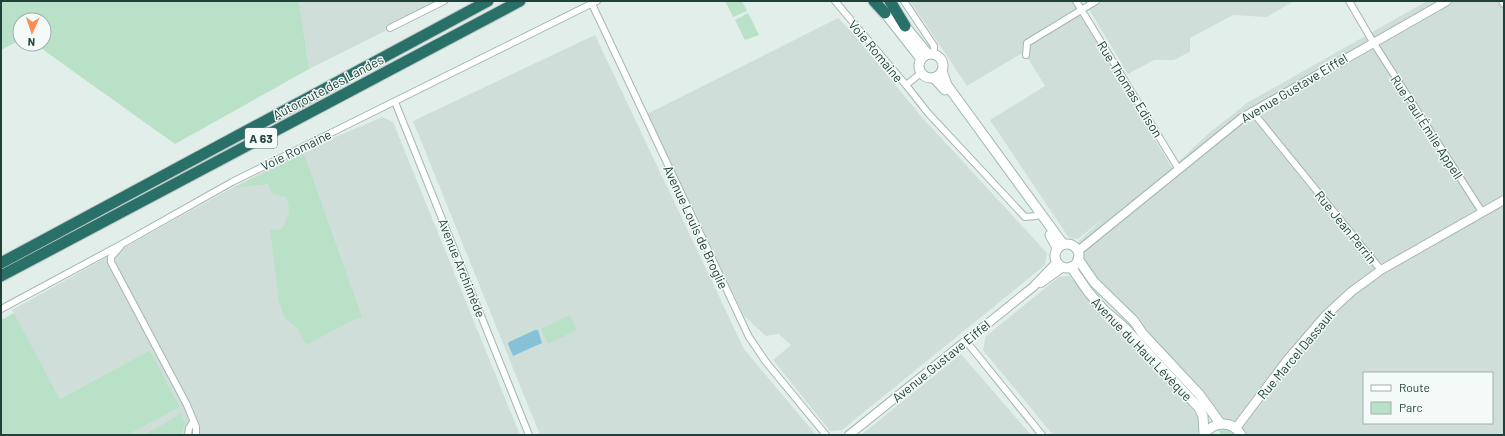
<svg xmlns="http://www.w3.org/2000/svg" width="1505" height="436" font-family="Barlow,sans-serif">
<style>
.built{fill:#d0ded9;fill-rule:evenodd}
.green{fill:#b9e1c8}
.water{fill:#85c2d7}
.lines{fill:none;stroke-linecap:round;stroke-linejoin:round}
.minor-casing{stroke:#a4b7b2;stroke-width:8}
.tertiary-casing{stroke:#a4b7b2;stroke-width:10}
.secondary-casing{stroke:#9fbab4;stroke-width:11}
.motorway-casing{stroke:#c1cac8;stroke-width:13}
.minor{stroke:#fff;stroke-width:6}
.tertiary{stroke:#fff;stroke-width:8}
.secondary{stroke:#fff;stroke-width:9}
.motorway{stroke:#297068;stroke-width:11}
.labels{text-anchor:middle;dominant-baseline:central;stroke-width:3;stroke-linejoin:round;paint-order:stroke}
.shield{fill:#f3faf7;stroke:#5f7873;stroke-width:1}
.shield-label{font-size:12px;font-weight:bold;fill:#20413b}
.street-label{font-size:13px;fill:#20413b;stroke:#f3faf7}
</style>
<rect width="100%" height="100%" fill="#e2eeea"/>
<g class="built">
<polygon points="299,1 445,1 309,69"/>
<path d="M910 1H1072L1172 168 1208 134 1247 103 1427 1H1504V435H1243L1214 418 1081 262 1083 250 1077 243 1105 217 1078 239 1069 238 990 120 1045 86 1024 52 967 86ZM1364 373H1492V423H1364Z"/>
<polygon points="1084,1 1294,1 1267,17 1233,15 1190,38 1190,52 1174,60 1154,60 1128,74"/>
<polygon points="838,18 851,31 920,115 1047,253 1045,265 842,430 830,431 773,360 791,345 779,334 766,336 744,316 647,114"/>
<polygon points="595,35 744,349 816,435 540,435 413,121"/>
<polygon points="382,117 393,122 520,435 128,435 180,407 150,350 60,399 12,310 228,190 303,151"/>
<polygon points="1069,276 1186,402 1202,422 1197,435 1053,435 983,350 986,336 1059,277"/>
<polygon points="961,354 1031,435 861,435"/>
</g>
<g class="green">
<polygon points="1,1 299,1 309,69 175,144 35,44 44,44 44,20 20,20 20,40 1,50"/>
<polygon points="725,1 742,1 747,11 733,17"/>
<polygon points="748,13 759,35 745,40 735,20"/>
<path d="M304 154 362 317 349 322 306 345 298 329 284 317 279 302 270 230 281 229C288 219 292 209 286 197L272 194 268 184 234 188Z"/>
<polygon points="14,313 60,399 150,350 180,407 128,435 1,435 1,320"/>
<polygon points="570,315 577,330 548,344 541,329"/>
<polygon points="181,414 185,422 181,435 144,435"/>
<polygon points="1226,426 1237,435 1221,435 1217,427"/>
</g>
<polygon class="water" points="535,330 538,330 542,343 513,356 508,344 509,342"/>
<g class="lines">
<g class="minor-casing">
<g id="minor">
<polyline points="835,1 906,85 921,73"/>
<polyline points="904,1 934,46 934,54"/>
<polyline points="1076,1 1178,168"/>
<polyline points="1349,1 1373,42 1482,212"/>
<polyline points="1502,1 1504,4"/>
<polyline points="592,4 749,337 766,362 826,435"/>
<polyline points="390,28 444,1"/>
<polyline points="1026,55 1027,43 1096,1"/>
<polyline points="906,85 928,113 1025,217 1036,216"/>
<polyline points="395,102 529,435"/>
<polyline points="1252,111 1381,270"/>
<polyline points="120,247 111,257 111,262 187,405 196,427 196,435"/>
<polyline points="1,309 122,244 232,182 597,1"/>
<polyline points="966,341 1042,435"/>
<polyline points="188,435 189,428 193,422"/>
</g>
</g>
<g class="tertiary-casing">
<g id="tertiary">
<polyline points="1078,251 1242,118 1447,1"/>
<polyline points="1041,283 1063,267"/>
<polyline points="1236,428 1288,359 1325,316 1351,292 1381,270 1504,200"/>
<polyline points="849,435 1033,287 1057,262"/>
</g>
</g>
<g class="secondary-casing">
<g id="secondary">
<polyline points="881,8 921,59"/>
<polyline points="901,21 928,54"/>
<circle cx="931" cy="66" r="12"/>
<polyline points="942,71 947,85 1063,244"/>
<polyline points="934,78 945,90"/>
<polyline points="1050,235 1057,248"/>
<circle cx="1067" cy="256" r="12"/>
<polyline points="1078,259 1094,282 1134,321 1142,333 1199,394 1220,423"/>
<polyline points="1071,267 1089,293 1105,311 1125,328 1199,408 1203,416 1204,434"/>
<path d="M1204 435C1213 421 1232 420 1241 435"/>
</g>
</g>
<g class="motorway-casing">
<g id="motorway">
<polyline points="874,1 885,13"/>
<polyline points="890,1 905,26"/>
<polyline points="1,263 488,1"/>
<polyline points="1,276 520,1"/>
</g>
</g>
<use href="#minor" class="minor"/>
<use href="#tertiary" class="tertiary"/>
<use href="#secondary" class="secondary"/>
<use href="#motorway" class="motorway"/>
</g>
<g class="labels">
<rect class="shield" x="245" y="128" width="32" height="20" rx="3"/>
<g class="shield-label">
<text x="261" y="138">A 63</text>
</g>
<g class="street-label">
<text transform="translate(876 51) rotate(50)">Voie Romaine</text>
<text transform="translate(328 87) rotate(-28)">Autoroute des Landes</text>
<text transform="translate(1294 88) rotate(-31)">Avenue Gustave Eiffel</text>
<text transform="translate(1130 89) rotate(58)">Rue Thomas Edison</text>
<text transform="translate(1427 127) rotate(57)">Rue Paul Émile Appell</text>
<text transform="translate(296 150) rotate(-26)">Voie Romaine</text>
<text transform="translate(696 227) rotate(65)">Avenue Louis de Broglie</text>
<text transform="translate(1346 227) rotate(51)">Rue Jean Perrin</text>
<text transform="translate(462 268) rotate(68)">Avenue Archimède</text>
<text transform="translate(1142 349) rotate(46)">Avenue du Haut Lévèque</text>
<text transform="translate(1296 354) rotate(-50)">Rue Marcel Dassault</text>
<text transform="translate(941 361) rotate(-39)">Avenue Gustave Eiffel</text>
</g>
</g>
<rect width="1505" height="436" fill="none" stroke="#20413b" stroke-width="4"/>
<rect x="1363" y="372" width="130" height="52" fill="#f3faf7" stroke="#9fb0ac"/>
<rect x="1371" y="385" width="20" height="6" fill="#ffffff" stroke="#9fb0ac"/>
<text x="1399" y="392" font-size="12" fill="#20413b">Route</text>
<rect x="1371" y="402" width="20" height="12" fill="#b9e1c8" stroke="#9fb0ac"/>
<text x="1399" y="412" font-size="12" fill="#20413b">Parc</text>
<g transform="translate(32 32) rotate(183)"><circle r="19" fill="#f3faf7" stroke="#9fb0ac"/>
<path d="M0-3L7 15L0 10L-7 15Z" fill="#fe8c50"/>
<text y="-6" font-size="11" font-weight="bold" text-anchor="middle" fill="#20413b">N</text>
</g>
</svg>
